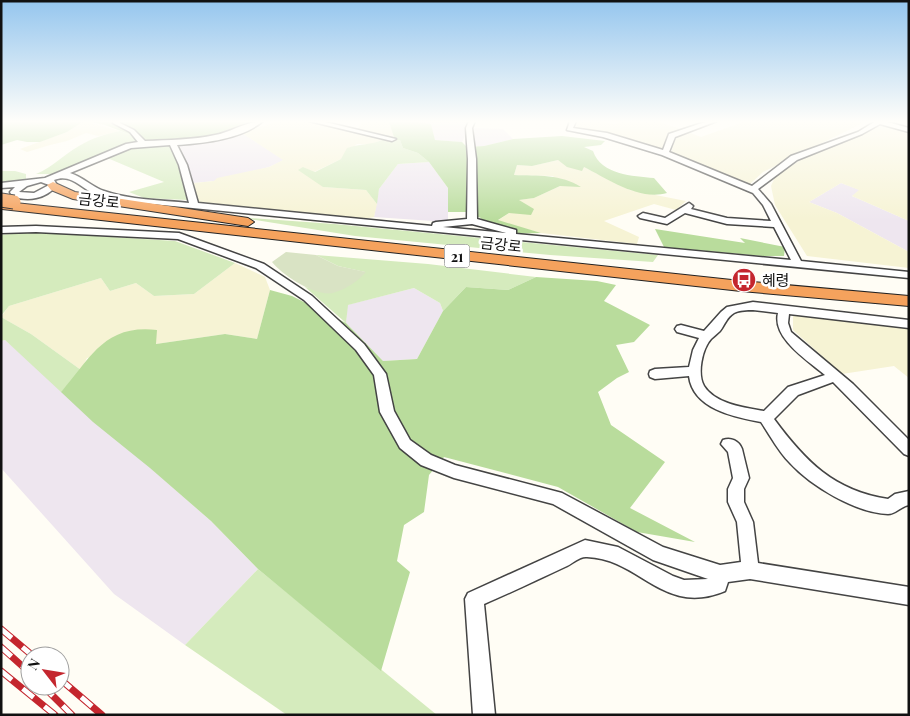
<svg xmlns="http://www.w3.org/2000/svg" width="910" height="716" font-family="'Playfair Display','Noto Sans KR',serif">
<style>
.industrial{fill:#eee6ef}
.farmland{fill:#f6f3d4}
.green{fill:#d5ebbd}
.forest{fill:#b9dc9c}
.cemetery{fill:#d9e3c4}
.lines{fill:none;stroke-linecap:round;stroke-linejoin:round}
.minor-casing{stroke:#444;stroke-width:3}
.highway-casing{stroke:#222;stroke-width:2}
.minor{fill:#fff;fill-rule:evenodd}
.highway{fill:#f5a25d;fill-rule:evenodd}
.rail-casing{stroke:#c4262e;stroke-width:7}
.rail{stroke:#fff;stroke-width:5;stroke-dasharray:14;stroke-linecap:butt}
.highway-bridge-casing{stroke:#222;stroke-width:15;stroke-linecap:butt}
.highway-bridge{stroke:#f5a25d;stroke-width:13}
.labels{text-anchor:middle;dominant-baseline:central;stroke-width:5;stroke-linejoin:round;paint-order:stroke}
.shield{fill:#fff;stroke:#585858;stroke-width:1}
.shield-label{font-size:14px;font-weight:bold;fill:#111}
.street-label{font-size:15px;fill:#111;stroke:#fff}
.poi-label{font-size:15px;fill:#111;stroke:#fff;text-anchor:start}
</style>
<rect width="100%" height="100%" fill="#fffdf5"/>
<g class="industrial">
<polygon points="470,121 468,128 503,129 513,139 484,146 466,147 465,136 462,142 435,140 431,124 403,122"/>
<polygon points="242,133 284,160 269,167 215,181 194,183 179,144"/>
<polygon points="429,162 448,188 448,222 374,217 379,189 398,164"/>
<polygon points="841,183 860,190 852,196 909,221 909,252 837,213 809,202"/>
<polygon points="414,288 440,303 443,311 417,359 383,361 346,323 347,305"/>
<polygon points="5,340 211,521 258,569 185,645 114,594 1,468 1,341"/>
</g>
<g class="farmland">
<polygon points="84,121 120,131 98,136 86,133 67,141 50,145 27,152 20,149 67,132"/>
<polygon points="279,121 305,121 384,139 372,144 357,144 341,159 314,172 303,167 323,187 366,190 377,204 374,217 364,219 329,216 198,202 194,183 214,181 217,178 269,167 283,160 242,133"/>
<polygon points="363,121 404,121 389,122 395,137 356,131"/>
<polygon points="578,121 596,121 615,124 625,121 656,121 684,130 668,135 663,150 633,144 611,135 574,128"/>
<polygon points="746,121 867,121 763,172 750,184 671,153 676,137 690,133 701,137"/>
<polygon points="883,125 909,133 909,221 852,196 859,190 841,183 809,202 837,213 909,252 909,268 807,256 775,205 771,186 776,175 806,157"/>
<polygon points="558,160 584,167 630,190 686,201 676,210 654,204 604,221 639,237 637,244 541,233 497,221 509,213 518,200 534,198 560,186 553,176 514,175 517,165 532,166"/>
<polygon points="235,263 265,277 270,290 257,339 225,334 156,344 87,358 81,370 31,334 1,317 9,306 101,278 110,291 136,283 154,296 194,294"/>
<polygon points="793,315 909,328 909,378 894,366 842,374 793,330"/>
</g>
<g class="green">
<path d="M120 131 136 137 135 142 53 174H36C53 167 63 155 79 146 92 138 105 134 120 131Z"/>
<path d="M384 139 400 140 403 148 418 153 429 162 398 164 379 189 377 204 366 190 323 187 298 170 303 167 315 172 341 159 347 148C362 143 369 146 384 139Z"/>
<polygon points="136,145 170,145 184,176 189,200 144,198 129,192 164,182 105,157"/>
<polygon points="1,171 15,171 26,174 26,180 1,183"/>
<polygon points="236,217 334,224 658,255 653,262 550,255 355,236"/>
<polygon points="32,232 175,241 235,263 194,294 154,296 136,283 110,291 101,278 9,306 1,316 1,235"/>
<polygon points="316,255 428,264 536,277 508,290 466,287 443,311 440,303 414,288 348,305 346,323 305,287 331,293 365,272 338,266"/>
<polygon points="1,317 31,334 81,370 61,392 5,340 1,341"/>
<polygon points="258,569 437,715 287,715 185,645"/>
</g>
<g class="forest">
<polygon points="1,121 84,121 67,132 40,142 27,142 17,140 1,145"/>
<polygon points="87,121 250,121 217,134 188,139 147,141 105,125"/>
<path d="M389 122H417L431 124 435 140 462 142 467 147 484 146 513 139 562 136 605 141 601 145 584 147 593 151C601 175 633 176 654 178L667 193C639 201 608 179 584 167L582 171 567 167 558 160 532 166 517 165 514 175C538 176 561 174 581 187L560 186 534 198 519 200 534 209 531 215 509 213 498 220 541 233 506 234 485 229 481 218 466 212H448V188L429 162 418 153 403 148 400 140H395Z"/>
<polygon points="655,229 745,243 740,238 785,247 784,256 762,256 664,247"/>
<path d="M536 277 597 281 616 285 604 301 650 325 634 342 616 345 629 372 617 378 598 392 611 425 665 462 630 508 695 542 637 532 558 487 444 457 429 475 424 512 404 525 397 561 410 572 381 671 258 569 211 521 150 468 93 422 61 392C91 358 104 324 157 330L156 344 225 334 257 339 270 290 292 296 346 323 383 361 417 359 443 311 466 287 508 290Z"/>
</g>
<path class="cemetery" d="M286 252 316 255 338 266 366 272C357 282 346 289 333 293 316 297 282 275 272 262Z"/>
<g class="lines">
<g class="minor-casing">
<g id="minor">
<path d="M121 121 120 123 134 130 145 141C169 140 192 140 215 135 231 132 247 121 263 121 242 139 205 143 177 145L187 165 198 203 432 226 433 223 436 222 467 219 468 159 466 128 469 121H475L472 128 476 159 477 219 516 230V234L791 260 774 227 727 224 685 213 667 224 640 218 638 216 643 213 665 218 689 203 693 206 691 209 727 218 771 221 763 205 753 193 662 155 603 137 567 130 570 121H576L573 128 607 133 663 150 669 134 708 121H717L675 137 669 152 752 186 791 156 858 132 876 121H884L909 128V132L880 124 862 134 797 160 758 189 771 204 801 261 909 272V278L132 202C120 200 108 199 97 195 81 189 72 173 54 180L57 185C46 199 28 202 12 196L10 192 15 187 1 188V183L45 178 126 144 138 142 130 132 113 123 114 121ZM170 145 179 165 189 203C161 200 130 200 104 191 92 187 83 177 70 173L131 148ZM41 182 49 185 34 193 19 192 27 186ZM472 224 506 233 443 227Z"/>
<polygon points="309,121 321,121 396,139 392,141"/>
<path d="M36 226 179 233 264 264 312 296 364 344 386 374 394 411 410 440 431 455 455 465 562 493 663 547 720 565 741 562 737 522 728 502V489L733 478 728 452 721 444 723 440C731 437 739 441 742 449L749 478 744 489V502L753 522 758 563 909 587V605L750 579 728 582 725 591C663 617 641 559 587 557 580 556 573 563 567 566 539 579 512 592 484 604L495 715H473L465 599 468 593 585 540 618 547 673 576 684 580 708 579 653 560 553 504 454 478 421 465 400 448 380 412 374 375 356 350 304 300 256 268 178 239 36 232 1 233V227Z"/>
<path d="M753 302 909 320V328L789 314 788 323 791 332 853 384 909 440V456L904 454 833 382 798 395 774 419C805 461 834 491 888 499L895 494 909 491V505C901 506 896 514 888 514 856 513 811 486 790 463 778 451 770 435 761 422 734 417 693 409 689 376L655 379 650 377 649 374 650 371 655 369 689 367 693 350 699 338 677 332 675 329 677 326 681 325 704 331 721 312 727 307ZM753 310 778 313C772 338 807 360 825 375L788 387 764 411C746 408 715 404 704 386 697 374 702 349 711 339 714 336 717 334 720 331 725 324 727 317 734 313 740 310 747 310 753 310Z"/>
</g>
</g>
<g class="highway-casing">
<g id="highway">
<polygon points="53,182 75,192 248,218 254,222 248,226 73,199 51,190 47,185"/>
<polygon points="6,202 741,281 909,296 909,306 741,291 2,209 2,203"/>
</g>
</g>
<use href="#minor" class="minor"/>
<use href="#highway" class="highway"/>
<g class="rail-casing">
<g id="rail">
<polyline points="1,629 33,656"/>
<polyline points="1,647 30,673"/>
<polyline points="1,671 55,715"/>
<polyline points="60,679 102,715"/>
<polyline points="43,686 72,715"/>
</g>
</g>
<use href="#rail" class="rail"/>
<g class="highway-bridge-casing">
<polyline id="highway-bridge" points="1,200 14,202"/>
</g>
<use href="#highway-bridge" class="highway-bridge"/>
</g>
<linearGradient id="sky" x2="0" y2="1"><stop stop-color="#95c6ee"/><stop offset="0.55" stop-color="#fffefa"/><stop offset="1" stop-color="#fffefa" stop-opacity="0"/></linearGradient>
<rect width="910" height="221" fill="url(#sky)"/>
<defs>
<g id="bus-disc" transform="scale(1.25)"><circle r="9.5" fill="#c4262e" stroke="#fff"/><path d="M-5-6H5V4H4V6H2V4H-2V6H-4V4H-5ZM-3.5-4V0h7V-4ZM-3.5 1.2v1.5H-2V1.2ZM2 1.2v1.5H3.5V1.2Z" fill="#fff"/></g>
</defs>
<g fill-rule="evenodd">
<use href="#bus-disc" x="744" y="280"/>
</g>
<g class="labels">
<rect class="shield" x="444.5" y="244.5" width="25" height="23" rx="4"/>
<g class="shield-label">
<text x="457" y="256">21</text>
</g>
<g class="street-label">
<text transform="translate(99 200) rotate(6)">금강로</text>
<text transform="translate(501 244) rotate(6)">금강로</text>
</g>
<g class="poi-label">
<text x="762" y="280">혜령</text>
</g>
</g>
<rect width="910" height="716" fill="none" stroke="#111111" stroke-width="5"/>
<g transform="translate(45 671) rotate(301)"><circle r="24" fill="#ffffff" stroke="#a0a0a0"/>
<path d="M0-4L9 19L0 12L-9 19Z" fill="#c4262e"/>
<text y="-8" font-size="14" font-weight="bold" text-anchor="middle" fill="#111111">N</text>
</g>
</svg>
